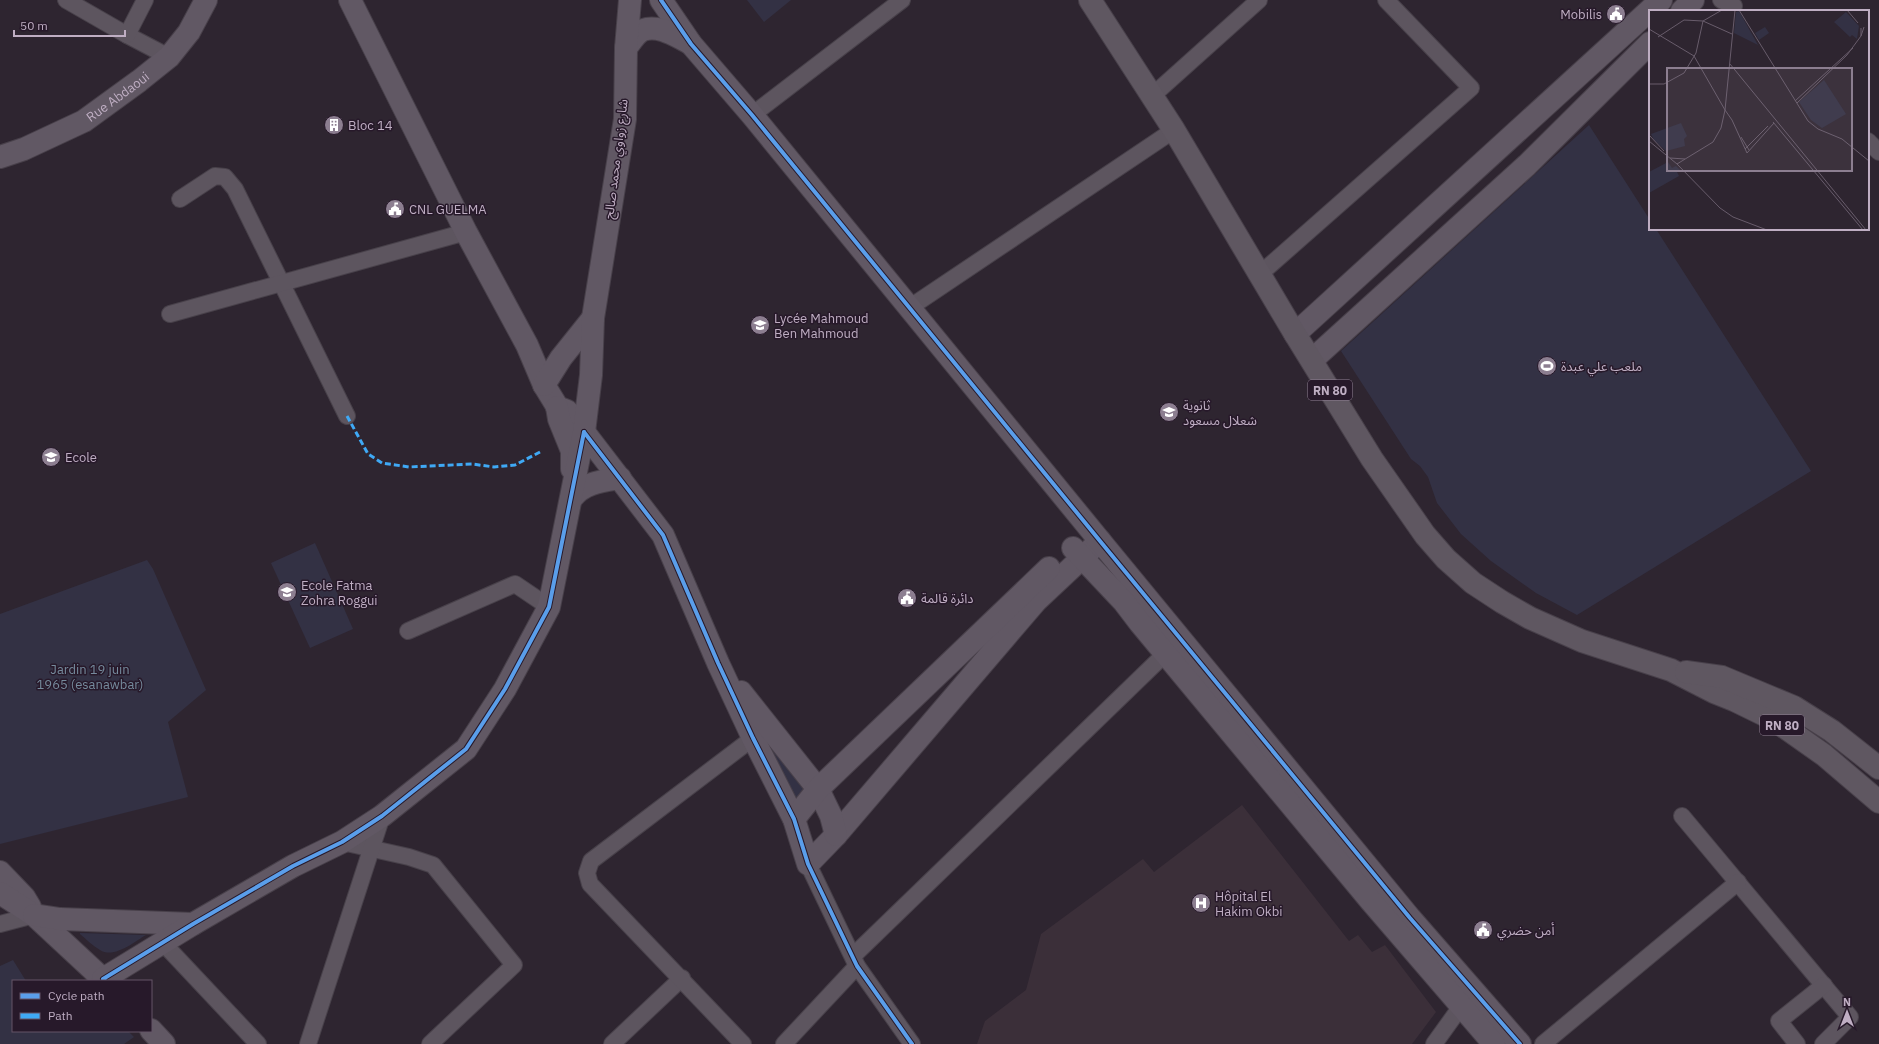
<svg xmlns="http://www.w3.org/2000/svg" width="1879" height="1044" font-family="'IBM Plex Sans','Noto Sans Arabic',sans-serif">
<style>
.medical{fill:#3b2f39}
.green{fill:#333144}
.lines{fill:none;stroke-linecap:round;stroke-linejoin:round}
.street-casing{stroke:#48414a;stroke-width:18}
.secondary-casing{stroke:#48404a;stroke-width:24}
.primary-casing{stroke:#48404a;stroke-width:24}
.street{stroke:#5d555f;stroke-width:16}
.secondary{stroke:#615864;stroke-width:22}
.primary{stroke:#5f5761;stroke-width:22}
.quiet{stroke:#3fa9f5;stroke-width:3;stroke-dasharray:6 3;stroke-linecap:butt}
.cycleway-casing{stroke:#27192a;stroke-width:6}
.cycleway{stroke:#5a9eea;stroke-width:4}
.labels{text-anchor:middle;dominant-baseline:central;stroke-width:3;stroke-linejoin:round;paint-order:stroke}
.shield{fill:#27192a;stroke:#918195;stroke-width:1}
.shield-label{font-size:12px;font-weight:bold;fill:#bfaec3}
.poi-label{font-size:13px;fill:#bfaec3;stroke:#27192a;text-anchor:start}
.street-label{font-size:13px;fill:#bfaec3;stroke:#27192a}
.park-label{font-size:13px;fill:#768b9d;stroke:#27192a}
.inset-road{fill:none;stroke:#685c6b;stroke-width:1}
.view{fill:#8c7e90;fill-opacity:0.15;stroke:#8c7e90;stroke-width:2}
.inset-edge{fill:none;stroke:#bfaec3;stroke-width:2}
</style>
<rect width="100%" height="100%" fill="#2e2530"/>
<polygon class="medical" points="1242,805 1349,941 1358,935 1372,952 1385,945 1436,1012 1412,1044 977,1044 985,1021 1026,990 1041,934 1143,859 1154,872"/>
<g class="green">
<polygon points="747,0 791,0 764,22"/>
<polygon points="1589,125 1650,220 1650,229 1656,229 1811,471 1577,615 1536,593 1491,561 1461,534 1437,503 1428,477 1420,466 1411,459 1341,351"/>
<polygon points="315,543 353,629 310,648 271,563"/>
<polygon points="147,560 153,569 206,690 168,722 188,797 0,844 0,614"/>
<polygon points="753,725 806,787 802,797 791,797"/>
<path d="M80 934V933L146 935C134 942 114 959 100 950 93 946 86 939 80 934Z"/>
<polygon points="13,960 26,981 13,981 13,1031 128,1031 134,1037 124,1044 0,1044 0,966"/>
</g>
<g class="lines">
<g class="street-casing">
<g id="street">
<polyline points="66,0 127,35 169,57"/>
<polyline points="1721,0 1734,6"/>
<polyline points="127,35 145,0"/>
<polyline points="1152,96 1259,0"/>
<polyline points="752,115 902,0"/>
<polyline points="1868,141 1879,152"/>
<polyline points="180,199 215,176 225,177 235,189 347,416"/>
<polyline points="1260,274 1471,88 1386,0"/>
<polyline points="909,308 1174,130"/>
<polyline points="170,314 466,232"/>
<polyline points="408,631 515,584 549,607"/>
<polyline points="1682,816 1850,1017 1823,1044"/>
<polyline points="342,842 409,857 433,865 514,965 430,1044"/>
<polyline points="808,864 857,966 912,1044"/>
<polyline points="0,924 34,915"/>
<polyline points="163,943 258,1044"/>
<polyline points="853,956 1166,653"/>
<polyline points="308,1044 382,816"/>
<polyline points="612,1044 682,978"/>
<polyline points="743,1044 590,884 587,873 591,861 753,738"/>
<polyline points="784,1044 857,966"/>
<polyline points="1434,1044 1462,1005"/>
<polyline points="1543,1044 1738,882"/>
<polyline points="1797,1044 1779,1021 1824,985"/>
</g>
</g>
<g class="secondary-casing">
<g id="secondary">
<polyline points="350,0 466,232 527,345 544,385 555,403 557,407 567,411 584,432 663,535 718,663 753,738 794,819 808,864 836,835 1036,601 1100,541"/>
<polyline points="661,0 691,44 752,115 1100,541 1410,918 1520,1044"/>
<polyline points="1682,11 1693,0"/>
<path d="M626 48C631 42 636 33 643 30 659 24 677 37 690 43"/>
<path id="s1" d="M0 157 24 149 84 121 139 81 169 57 189 32 206 0"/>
<polyline points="1295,334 1661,0"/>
<polyline points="1312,360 1527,165 1650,43"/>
<polyline points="544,385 561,358 593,318"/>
<polyline points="557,407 559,419 572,451 572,469"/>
<path d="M572 498C583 483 602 481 620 478"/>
<polyline points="1073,548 1124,602 1140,623 1370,900 1494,1044"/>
<polyline points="741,692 818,789 831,816 836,835"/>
<polyline points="794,819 818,789 1049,568"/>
<polyline points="0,872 24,897 30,907"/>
<polyline points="0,893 34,915 105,981"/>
<polyline points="34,915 60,919 193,924"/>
<polyline points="103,979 193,924 293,866 342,842 382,816 466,749 505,689 549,607 584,432 591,375 593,318 625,119 626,48 630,0"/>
<polyline points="151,1030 164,1044"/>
</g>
</g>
<g class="primary-casing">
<g id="primary">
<polyline points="1090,0 1174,130 1295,334 1372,459 1425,535 1446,559 1473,583 1502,602 1530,618 1582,641 1671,670 1714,692 1734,700 1773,719 1824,755 1879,802"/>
<polyline points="1686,672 1722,677 1794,707 1832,731 1879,768"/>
</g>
</g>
<use href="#street" class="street"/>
<use href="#secondary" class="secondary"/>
<use href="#primary" class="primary"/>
<polyline class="quiet" points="347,416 368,454 382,463 409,467 472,464 494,467 515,465 540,452"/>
<g class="cycleway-casing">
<g id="cycleway">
<polyline points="661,0 691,44 752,115 1100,541 1410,918 1520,1044"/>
<polyline points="584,432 663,535 718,663 753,738 794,819 808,864 857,966 912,1044"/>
<polyline points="105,981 103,979 193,924 293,866 342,842 382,816 466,749 505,689 549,607 584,432"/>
</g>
</g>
<use href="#cycleway" class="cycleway"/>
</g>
<defs>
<g id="civic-disc" transform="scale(1)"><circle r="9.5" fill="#8c7e90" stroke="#27192a"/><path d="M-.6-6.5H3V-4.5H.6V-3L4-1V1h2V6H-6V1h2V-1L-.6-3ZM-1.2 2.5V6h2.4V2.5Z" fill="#fff"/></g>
<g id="building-disc" transform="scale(1)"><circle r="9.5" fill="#8c7e90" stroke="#27192a"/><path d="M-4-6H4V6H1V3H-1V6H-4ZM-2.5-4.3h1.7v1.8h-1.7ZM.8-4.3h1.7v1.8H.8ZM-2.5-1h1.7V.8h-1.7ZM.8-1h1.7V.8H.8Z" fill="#fff"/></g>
<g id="school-disc" transform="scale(1)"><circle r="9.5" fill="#8c7e90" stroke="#27192a"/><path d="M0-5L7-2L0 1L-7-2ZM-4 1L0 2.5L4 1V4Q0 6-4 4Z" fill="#fff"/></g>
<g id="stadium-disc" transform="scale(1)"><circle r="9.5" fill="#8c7e90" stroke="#27192a"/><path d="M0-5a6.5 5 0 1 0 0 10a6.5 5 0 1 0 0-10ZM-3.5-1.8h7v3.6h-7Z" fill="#fff"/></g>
<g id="hospital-disc" transform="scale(1)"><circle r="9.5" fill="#8c7e90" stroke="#27192a"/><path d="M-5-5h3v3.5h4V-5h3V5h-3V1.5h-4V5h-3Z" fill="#fff"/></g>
</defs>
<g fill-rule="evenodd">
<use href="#civic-disc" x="1616" y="14"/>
<use href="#building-disc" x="334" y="125"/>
<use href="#civic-disc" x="395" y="209"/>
<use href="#school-disc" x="760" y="325"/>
<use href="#stadium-disc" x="1547" y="366"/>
<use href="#school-disc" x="1169" y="412"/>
<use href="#school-disc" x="51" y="457"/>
<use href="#school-disc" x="287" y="592"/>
<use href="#civic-disc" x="907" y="598"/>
<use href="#hospital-disc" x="1201" y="903"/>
<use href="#civic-disc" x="1483" y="930"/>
</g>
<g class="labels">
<g class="shield">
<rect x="1308" y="380" width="44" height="20" rx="3"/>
<rect x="1760" y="715" width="44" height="20" rx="3"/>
</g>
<g class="shield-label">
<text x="1330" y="390">RN 80</text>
<text x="1782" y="725">RN 80</text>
</g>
<g class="poi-label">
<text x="1602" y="14" text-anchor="end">Mobilis</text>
<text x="348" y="125">Bloc 14</text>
<text x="409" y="209">CNL GUELMA</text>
<text x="774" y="318">Lycée Mahmoud<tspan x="774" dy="15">Ben Mahmoud</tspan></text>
<text x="1561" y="366">ملعب علي عبدة</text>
<text x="1183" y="405">ثانوية<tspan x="1183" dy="15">شعلال مسعود</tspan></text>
<text x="65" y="457">Ecole</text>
<text x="301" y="585">Ecole Fatma<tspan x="301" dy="15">Zohra Roggui</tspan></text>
<text x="921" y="598">دائرة قالمة</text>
<text x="1215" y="896">Hôpital El<tspan x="1215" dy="15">Hakim Okbi</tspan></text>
<text x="1497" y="930">أمن حضري</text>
</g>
<g class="street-label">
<text stroke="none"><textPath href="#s1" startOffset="133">Rue Abdaoui</textPath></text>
<text transform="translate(616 159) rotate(-83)">شارع زواوي محمد صالح</text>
</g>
<g class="park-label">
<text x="90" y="669">Jardin 19 juin<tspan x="90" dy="15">1965 (esanawbar)</tspan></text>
</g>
</g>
<g transform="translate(1649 10)">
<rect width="220" height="220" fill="#2e2530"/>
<path d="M90 1 109 35 85 23 87 2ZM197 2 210 16 208 29 203 25 201 27 185 12ZM116 17 120 23 110 30 106 23ZM175 70 197 104 173 118 162 110 150 92ZM32 113 38 126 35 129 36 136 17 141 5 130 2 124ZM19 152 23 158 27 156 31 160 28 162 30 166 0 183V162Z" fill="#333144"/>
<path class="inset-road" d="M90 0 159 111 169 119 193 129 220 151M198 0 209 13M212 18V26L215 17M0 19 45 46 76 100M9 27 35 10 54 11 83 24M81 54 217 220M0 74H15L35 63 47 43 54 11 73 0M146 91 204 38M148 93 198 45 212 26M76 100 83 110 98 143 125 113M76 100 86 0M124 112 214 220M1 126 15 141M92 127 100 140M0 131 28 154 71 198 84 207 118 220M96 139 119 116M21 148 36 149M28 154 64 132 72 118 76 100"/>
<path class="view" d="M18 58H203V161H18Z"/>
<rect width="220" height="220" class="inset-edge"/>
</g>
<rect x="12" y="980" width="140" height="52" fill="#27192a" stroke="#645567"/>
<rect x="20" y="993" width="20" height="6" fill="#5a9eea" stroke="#645567"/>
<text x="48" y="1000" font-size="12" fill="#bfaec3">Cycle path</text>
<rect x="20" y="1013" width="20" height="6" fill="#3fa9f5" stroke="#645567"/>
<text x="48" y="1020" font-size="12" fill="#bfaec3">Path</text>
<g transform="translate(1847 1012)" stroke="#27192a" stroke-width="3" paint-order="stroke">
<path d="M0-3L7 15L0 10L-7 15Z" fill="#bfaec3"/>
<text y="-6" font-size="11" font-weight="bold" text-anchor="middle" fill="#bfaec3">N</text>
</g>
<path d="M14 30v6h111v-6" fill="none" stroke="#bfaec3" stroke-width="2"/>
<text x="20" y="30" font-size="12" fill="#bfaec3" stroke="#27192a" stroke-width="3" paint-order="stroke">50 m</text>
</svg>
